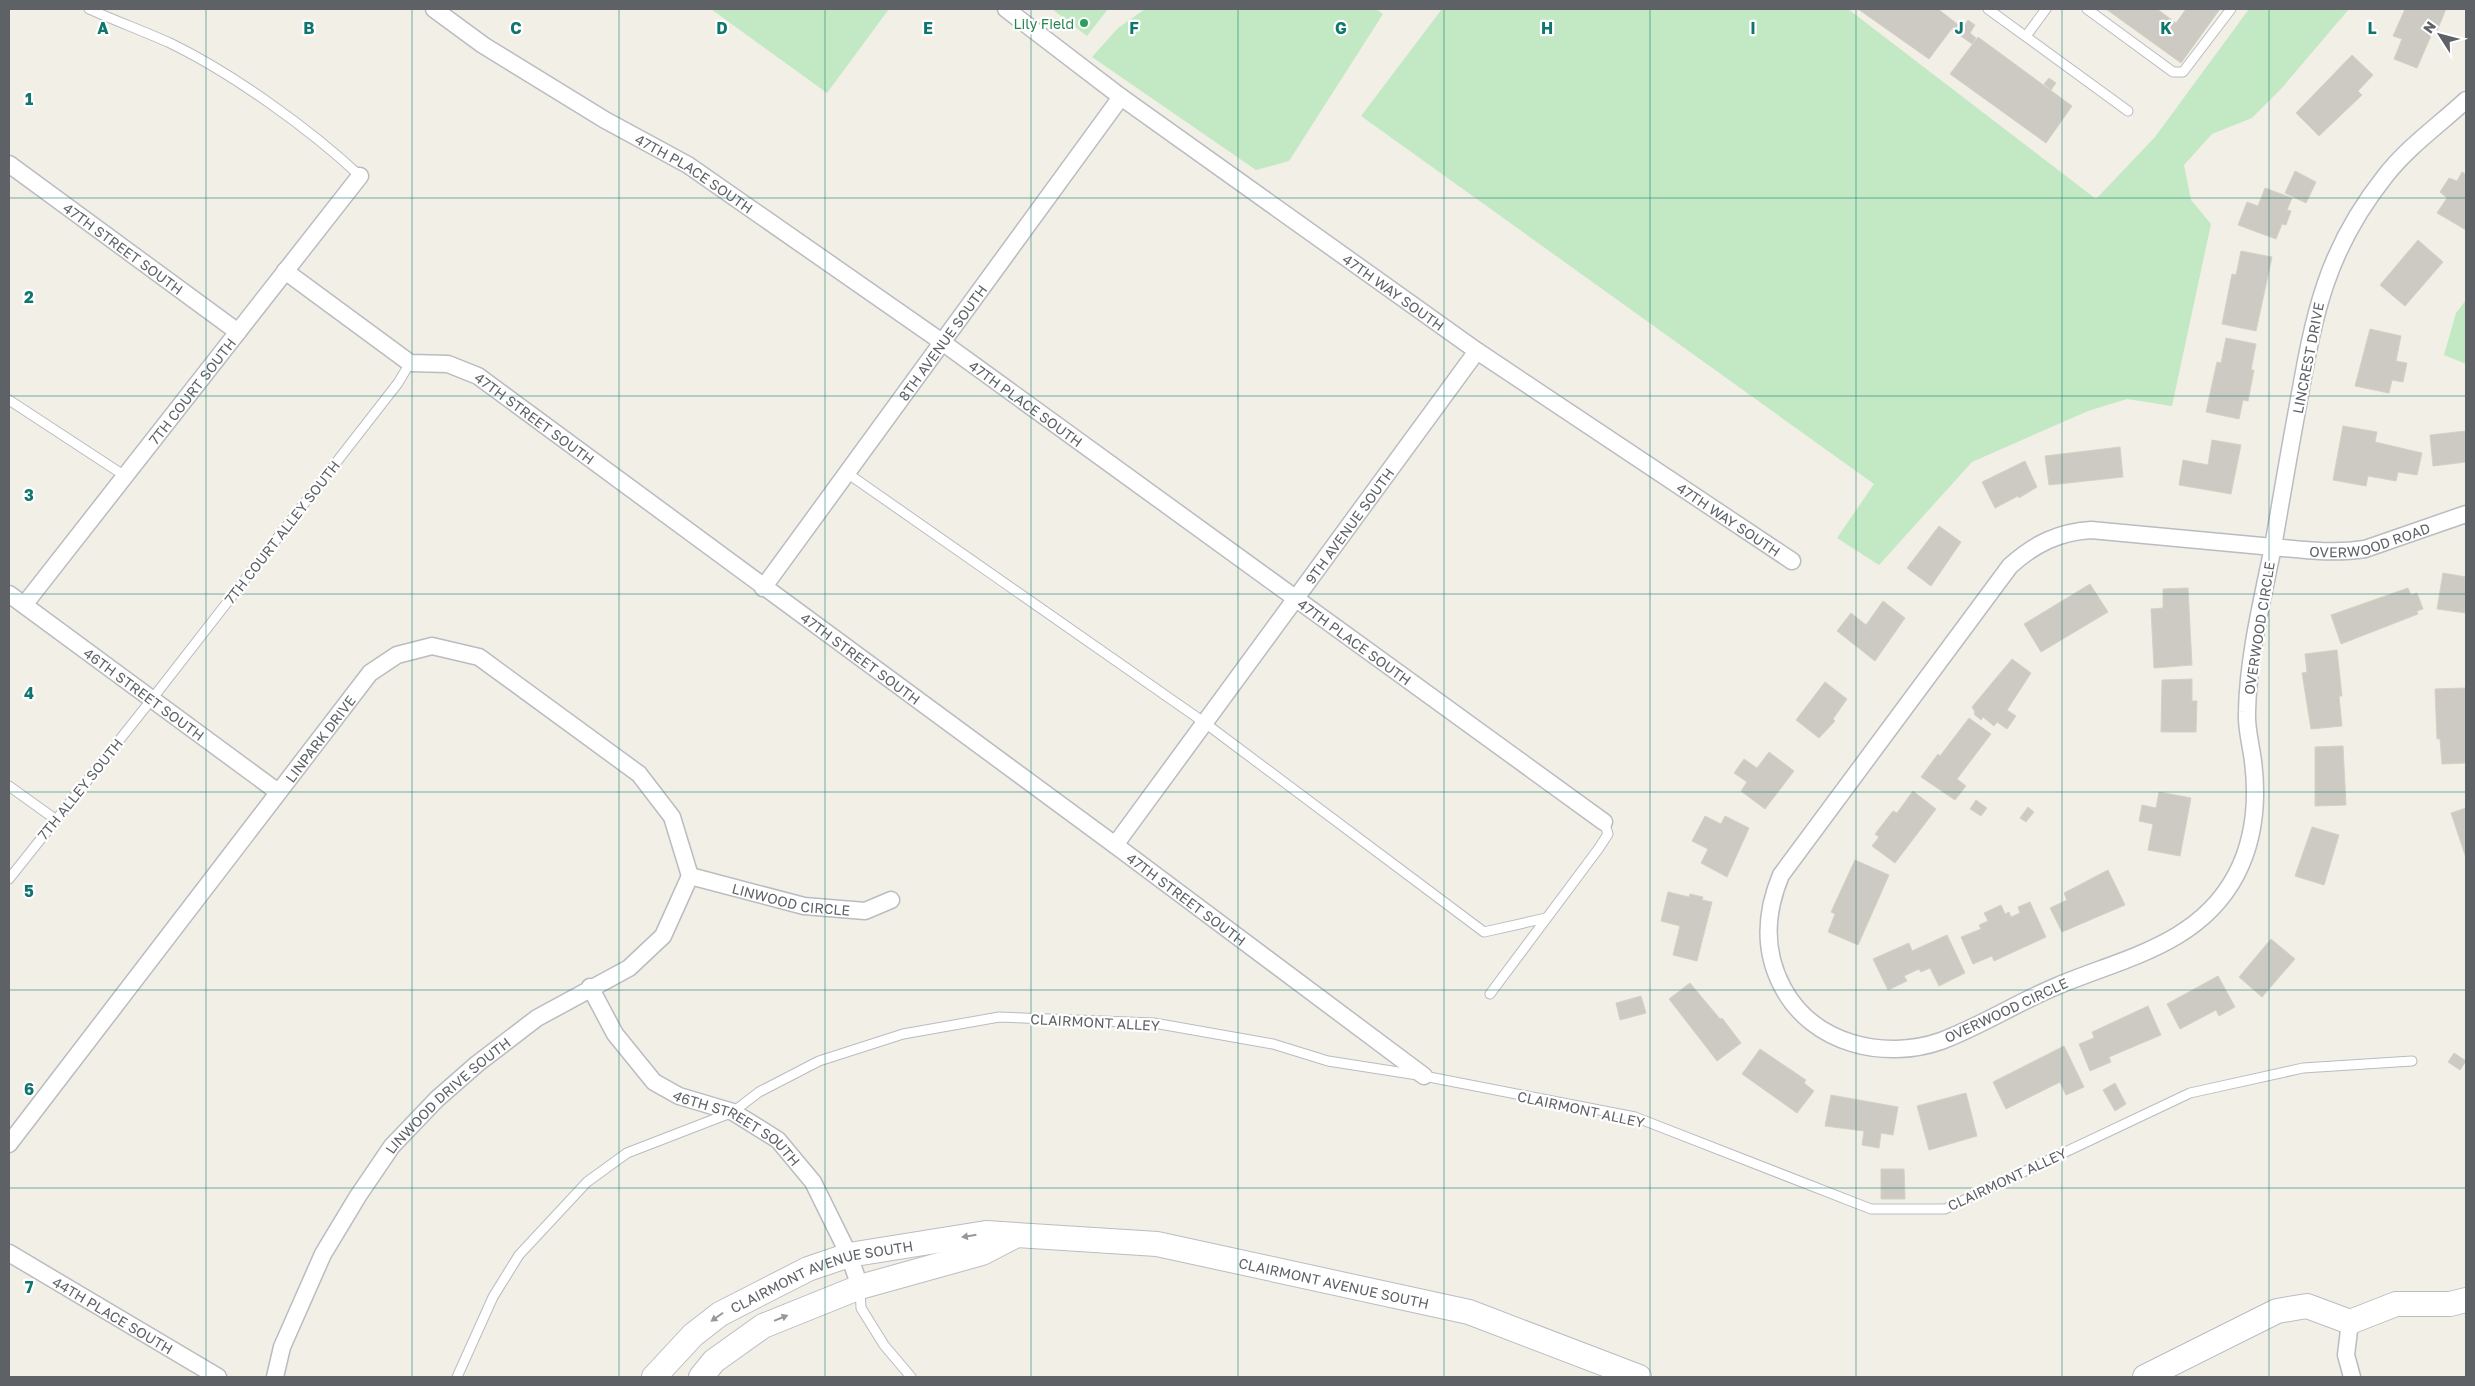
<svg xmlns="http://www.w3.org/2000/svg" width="2475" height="1386" font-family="'Golos Text',sans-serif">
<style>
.green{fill:#c2e9c3}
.building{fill:#cccac3;stroke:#d6d1c4}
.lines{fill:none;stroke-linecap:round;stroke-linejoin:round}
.lane-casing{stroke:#b9bcc0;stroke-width:11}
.street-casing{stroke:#b9bcc0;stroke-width:19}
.secondary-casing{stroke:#babdc2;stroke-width:26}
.lane{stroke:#fff;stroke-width:9}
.street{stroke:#fff;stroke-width:16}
.secondary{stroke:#fff;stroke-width:24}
.oneway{fill:#96999c}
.grid{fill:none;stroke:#0f766e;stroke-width:1;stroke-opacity:0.55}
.leisure-dot{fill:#2e9e5b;stroke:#fff;stroke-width:2}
.labels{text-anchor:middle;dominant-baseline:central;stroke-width:4.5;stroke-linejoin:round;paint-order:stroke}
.leisure-label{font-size:14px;fill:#27864d;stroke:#fff;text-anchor:end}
.street-label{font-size:14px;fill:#5e6267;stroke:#fff}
.grid-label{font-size:16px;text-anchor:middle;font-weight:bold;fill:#0f766e;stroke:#fff;stroke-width:4.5;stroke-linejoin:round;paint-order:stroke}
</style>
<rect width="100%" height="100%" fill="#f1efe6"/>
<g class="green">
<polygon points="711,9 889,9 827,93"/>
<polygon points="1052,9 1108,9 1087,36"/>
<polygon points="1145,9 1376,9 1383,14 1289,161 1256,170 1092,57 1118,28"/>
<polygon points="1442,9 1848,9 2096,199 2155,137 2249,9 2349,9 2281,89 2252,118 2212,134 2184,165 2191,200 2211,224 2172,406 2127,399 2088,411 1972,462 1879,565 1837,538 1874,484 1361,116"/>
<polygon points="2466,300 2466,364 2444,355 2456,313"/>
</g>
<g class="building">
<polygon points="1858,9 1938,9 1956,23 1929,59"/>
<polygon points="2106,9 2157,9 2176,23 2186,9 2220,9 2181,63"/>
<polygon points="2405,9 2446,9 2437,31 2434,29 2417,68 2394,59 2402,39 2393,36"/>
<polygon points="1968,20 1975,25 1970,33 1976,38 1972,44 1951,29 1956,23 1963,28"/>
<polygon points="1978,37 2072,106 2046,143 1950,74"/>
<polygon points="2352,55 2373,75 2358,91 2362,95 2319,136 2296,113"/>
<polygon points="2049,78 2056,83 2051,90 2044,84"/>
<polygon points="2295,171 2316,182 2306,203 2285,193"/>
<polygon points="2462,172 2466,174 2466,230 2437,213 2447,198 2440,192 2449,178 2457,181"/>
<polygon points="2265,188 2292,198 2287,210 2291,211 2286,225 2282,224 2276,239 2238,225 2247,202 2258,206"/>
<polygon points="2418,240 2443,262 2405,306 2380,285"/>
<polygon points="2241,251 2272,257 2256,331 2222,324 2232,274 2236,275"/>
<polygon points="2370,329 2401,336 2396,361 2407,363 2403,382 2392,380 2389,393 2355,386"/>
<polygon points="2226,338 2256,344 2251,370 2254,370 2248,401 2243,400 2239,419 2206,412 2217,362 2221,363"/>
<polygon points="2343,426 2377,432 2375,442 2422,453 2417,475 2398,472 2396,481 2368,476 2366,486 2333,480"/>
<polygon points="2466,431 2466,462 2433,466 2430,435"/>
<polygon points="2212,440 2241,445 2231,494 2179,485 2183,460 2208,465"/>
<polygon points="2120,447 2123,477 2049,485 2045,456"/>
<polygon points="2025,461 2037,487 2019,498 2018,496 1995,508 1982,482"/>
<polygon points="1939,526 1961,542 1931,586 1907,568"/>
<polygon points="2443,573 2466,577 2466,613 2437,609"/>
<polygon points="2090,584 2108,612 2041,652 2024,624"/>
<polygon points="2188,588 2192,665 2154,668 2151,609 2163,608 2163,589"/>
<polygon points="2408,588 2411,595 2417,593 2423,609 2417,611 2418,614 2341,644 2331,615"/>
<polygon points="1883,601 1905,618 1875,661 1837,631 1851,613 1866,625"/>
<polygon points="2337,650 2342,696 2339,696 2342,726 2311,729 2302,673 2307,672 2305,654"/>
<polygon points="2012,659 2031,673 2007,710 2016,716 2007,729 1997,722 1994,726 1983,717 1981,720 1974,714 1975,712 1972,707"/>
<polygon points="2192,679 2192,701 2197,701 2196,732 2161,732 2162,680"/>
<polygon points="1825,682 1847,699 1833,719 1835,721 1819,738 1796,720"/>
<polygon points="2466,688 2466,763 2442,764 2440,739 2437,739 2435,689"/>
<polygon points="1969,718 1991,734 1957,779 1966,786 1955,800 1921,777 1938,754 1940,756"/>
<polygon points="2343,746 2346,805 2315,806 2315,747"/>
<polygon points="1769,752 1794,771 1765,809 1741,791 1747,782 1734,773 1744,759 1757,768"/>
<polygon points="1913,791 1936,809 1895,863 1872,846 1879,837 1875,834 1893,811 1897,813"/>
<polygon points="2159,792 2191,798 2180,856 2148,850 2153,824 2139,821 2142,805 2156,808"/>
<polygon points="1976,800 1987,808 1981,816 1970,809"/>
<polygon points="2028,807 2034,812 2026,822 2020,818"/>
<polygon points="2466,808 2466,858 2451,813"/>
<polygon points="1705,816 1721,824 1725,816 1749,828 1727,877 1701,863 1708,849 1692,841"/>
<polygon points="2312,827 2339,835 2324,885 2295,876"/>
<polygon points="1855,860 1889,875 1858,945 1828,932 1835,914 1831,912"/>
<polygon points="2108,870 2125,905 2062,932 2050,908 2067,900 2064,893"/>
<polygon points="1668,892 1689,897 1690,894 1703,897 1702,900 1712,902 1697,961 1673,955 1680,926 1661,921"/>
<polygon points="2030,902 2046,937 1994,961 1992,956 1973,964 1961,937 1981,929 1979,925 1988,921 1984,913 2001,905 2005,914 2009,912 2011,917 2020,913 2018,907"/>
<polygon points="1947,935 1965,973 1939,986 1930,968 1921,972 1919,969 1904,976 1907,981 1888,990 1873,959 1909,943 1912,951"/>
<polygon points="2271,939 2295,959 2262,997 2239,977"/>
<polygon points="2218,976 2235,1007 2219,1016 2216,1010 2180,1029 2167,1004"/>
<polygon points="1690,983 1720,1019 1722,1018 1741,1043 1717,1061 1669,999"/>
<polygon points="1641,996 1646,1013 1620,1020 1616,1003"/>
<polygon points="2148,1006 2161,1035 2109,1057 2111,1062 2090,1071 2079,1044 2094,1038 2092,1032"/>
<polygon points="2064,1046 2084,1087 2066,1095 2060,1082 2006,1109 1993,1082"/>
<polygon points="1760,1049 1806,1080 1804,1083 1814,1091 1797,1113 1742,1074"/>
<polygon points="2454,1053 2466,1061 2460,1070 2448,1062"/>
<polygon points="2115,1083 2126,1104 2115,1111 2103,1090"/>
<polygon points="1966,1093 1977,1136 1929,1150 1917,1106"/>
<polygon points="1831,1095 1898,1107 1893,1135 1881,1133 1879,1148 1862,1145 1864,1131 1825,1126"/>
<polygon points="1881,1169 1904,1169 1905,1199 1881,1199"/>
</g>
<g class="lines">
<g class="lane-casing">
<g id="lane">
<path d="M89 9C116 21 143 31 170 43 232 73 310 129 360 176"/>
<polyline points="1988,9 2128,111"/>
<polyline points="2087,9 2173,72 2183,72 2231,9"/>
<polyline points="2026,36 2046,9"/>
<polyline points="9,400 125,476"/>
<polyline points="847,473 1205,723 1484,932 1546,918"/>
<polyline points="9,786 55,819"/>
<polyline points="9,879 152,699 398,383 410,363"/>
<polyline points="1490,994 1599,848 1608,834 1604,822"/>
<polyline points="860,1289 861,1308 884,1345 911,1377"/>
<polyline points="457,1377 493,1297 519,1255 587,1182 627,1153 733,1112 759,1092 819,1061 903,1034 999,1017 1154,1023 1273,1044 1328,1061 1424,1076 1635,1117 1871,1209 1945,1209 2190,1093 2303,1068 2412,1061"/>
</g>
</g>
<g class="street-casing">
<g id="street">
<path id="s1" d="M434 9 483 45 605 120 688 165 942 342 1604 822"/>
<path id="s2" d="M1006 9 1121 97 1477 351 1792 561"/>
<path id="s3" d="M2466 100C2439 125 2409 146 2386 175 2326 250 2314 314 2298 405 2289 453 2281 500 2273 547 2304 550 2334 554 2365 549L2466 514"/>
<path id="s4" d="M9 164 238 332"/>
<path id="s5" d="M285 271 410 363 448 364 478 376 1115 845 1424 1076"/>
<path d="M2091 530 2273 547C2262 601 2248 657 2247 712 2246 728 2251 745 2253 761 2258 801 2255 839 2236 875 2199 945 2123 958 2057 986 2018 1002 1981 1026 1941 1041 1884 1061 1813 1044 1783 988 1763 951 1765 913 1781 875L2010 566C2034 544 2059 532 2091 530Z"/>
<path id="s6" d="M763 588 1121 97"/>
<path id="s7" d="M9 594 278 792"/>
<path id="s8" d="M24 605 360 176"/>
<path id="s9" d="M1115 845 1477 351"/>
<path id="s10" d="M690 876 804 906 865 911 891 900"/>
<path id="s11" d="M590 987 615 1034 654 1082 679 1096 733 1112 778 1140 813 1182 849 1255 860 1287"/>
<path id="s12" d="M9 1144 370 673 397 655 432 646 479 657 639 774 672 817 690 876"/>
<path id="s13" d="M9 1253 218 1377"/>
<polyline points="2350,1322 2346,1355 2352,1377"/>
<path id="s14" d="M275 1377 282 1347 323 1254 358 1196 392 1146 437 1099 477 1064 537 1018 629 968 663 936 690 876"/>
</g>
</g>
<g class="secondary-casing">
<g id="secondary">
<path id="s15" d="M654 1377 693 1335 720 1314 808 1269 849 1255 986 1233 1157 1244 1469 1312 1639 1377"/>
<polyline points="701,1377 714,1361 763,1326 860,1287 982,1253 1015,1236"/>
<polyline points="2145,1377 2277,1311 2307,1306 2350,1322 2396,1304 2450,1304 2466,1300"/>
</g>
</g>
<use href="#lane" class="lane"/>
<use href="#street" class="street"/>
<use href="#secondary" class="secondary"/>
</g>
<defs><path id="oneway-solid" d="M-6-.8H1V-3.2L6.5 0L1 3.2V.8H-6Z" transform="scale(1.25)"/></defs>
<g class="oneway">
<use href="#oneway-solid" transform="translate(969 1236) rotate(171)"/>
<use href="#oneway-solid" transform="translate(717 1317) rotate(145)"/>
<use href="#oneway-solid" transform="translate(781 1318) rotate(-22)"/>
</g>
<path class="grid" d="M206 9V1377M412 9V1377M619 9V1377M825 9V1377M1031 9V1377M1238 9V1377M1444 9V1377M1650 9V1377M1856 9V1377M2062 9V1377M2269 9V1377M9 198H2466M9 396H2466M9 594H2466M9 792H2466M9 990H2466M9 1188H2466"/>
<circle class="leisure-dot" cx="1084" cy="23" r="5"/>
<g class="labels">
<g class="leisure-label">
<text x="1074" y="23">Lily Field</text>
</g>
<g class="street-label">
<text stroke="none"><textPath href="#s1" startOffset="308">47TH PLACE SOUTH</textPath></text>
<text stroke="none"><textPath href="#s4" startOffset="142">47TH STREET SOUTH</textPath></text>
<text stroke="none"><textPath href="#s2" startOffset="480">47TH WAY SOUTH</textPath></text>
<text stroke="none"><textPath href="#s6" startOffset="304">8TH AVENUE SOUTH</textPath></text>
<text transform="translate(2308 358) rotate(-79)">LINCREST DRIVE</text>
<text stroke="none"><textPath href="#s8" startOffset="272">7TH COURT SOUTH</textPath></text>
<text stroke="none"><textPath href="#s1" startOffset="712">47TH PLACE SOUTH</textPath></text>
<text stroke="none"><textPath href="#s5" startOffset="296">47TH STREET SOUTH</textPath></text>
<text stroke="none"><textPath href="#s2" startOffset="885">47TH WAY SOUTH</textPath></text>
<text stroke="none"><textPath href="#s9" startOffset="396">9TH AVENUE SOUTH</textPath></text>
<text transform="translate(282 532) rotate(-52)">7TH COURT ALLEY SOUTH</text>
<text stroke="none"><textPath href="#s3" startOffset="602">OVERWOOD ROAD</textPath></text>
<text transform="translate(2259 628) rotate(-81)">OVERWOOD CIRCLE</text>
<text stroke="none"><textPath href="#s1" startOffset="1118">47TH PLACE SOUTH</textPath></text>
<text stroke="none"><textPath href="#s5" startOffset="701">47TH STREET SOUTH</textPath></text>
<text stroke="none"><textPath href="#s7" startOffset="168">46TH STREET SOUTH</textPath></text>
<text stroke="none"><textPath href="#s12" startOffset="511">LINPARK DRIVE</textPath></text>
<text transform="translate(80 789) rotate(-51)">7TH ALLEY SOUTH</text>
<text stroke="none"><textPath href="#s10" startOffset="104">LINWOOD CIRCLE</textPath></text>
<text stroke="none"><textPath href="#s5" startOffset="1106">47TH STREET SOUTH</textPath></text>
<text transform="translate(2006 1010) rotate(-25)">OVERWOOD CIRCLE</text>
<text transform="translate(1095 1022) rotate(3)">CLAIRMONT ALLEY</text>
<text stroke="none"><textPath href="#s14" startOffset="336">LINWOOD DRIVE SOUTH</textPath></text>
<text transform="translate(1581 1109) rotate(12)">CLAIRMONT ALLEY</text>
<text stroke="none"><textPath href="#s11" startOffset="211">46TH STREET SOUTH</textPath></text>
<text transform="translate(2007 1179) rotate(-25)">CLAIRMONT ALLEY</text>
<text stroke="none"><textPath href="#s15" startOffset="201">CLAIRMONT AVENUE SOUTH</textPath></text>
<text stroke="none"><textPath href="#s15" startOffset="725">CLAIRMONT AVENUE SOUTH</textPath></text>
<text stroke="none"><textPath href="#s13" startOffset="121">44TH PLACE SOUTH</textPath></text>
</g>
</g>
<g class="grid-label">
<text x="103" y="34">A</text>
<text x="309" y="34">B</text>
<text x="516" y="34">C</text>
<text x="722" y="34">D</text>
<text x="928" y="34">E</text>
<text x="1134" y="34">F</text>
<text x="1341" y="34">G</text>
<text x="1547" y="34">H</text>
<text x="1753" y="34">I</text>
<text x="1959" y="34">J</text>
<text x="2166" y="34">K</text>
<text x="2372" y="34">L</text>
<text x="29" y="105">1</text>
<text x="29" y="303">2</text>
<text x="29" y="501">3</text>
<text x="29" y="699">4</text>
<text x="29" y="897">5</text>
<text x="29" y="1095">6</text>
<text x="29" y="1293">7</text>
</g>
<rect width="2475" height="1386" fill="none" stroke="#5e6267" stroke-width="20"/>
<g transform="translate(2440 35) rotate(306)" stroke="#ffffff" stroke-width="4" paint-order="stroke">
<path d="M0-4L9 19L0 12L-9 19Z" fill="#5e6267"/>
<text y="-8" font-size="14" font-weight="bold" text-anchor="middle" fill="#5e6267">N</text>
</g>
</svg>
